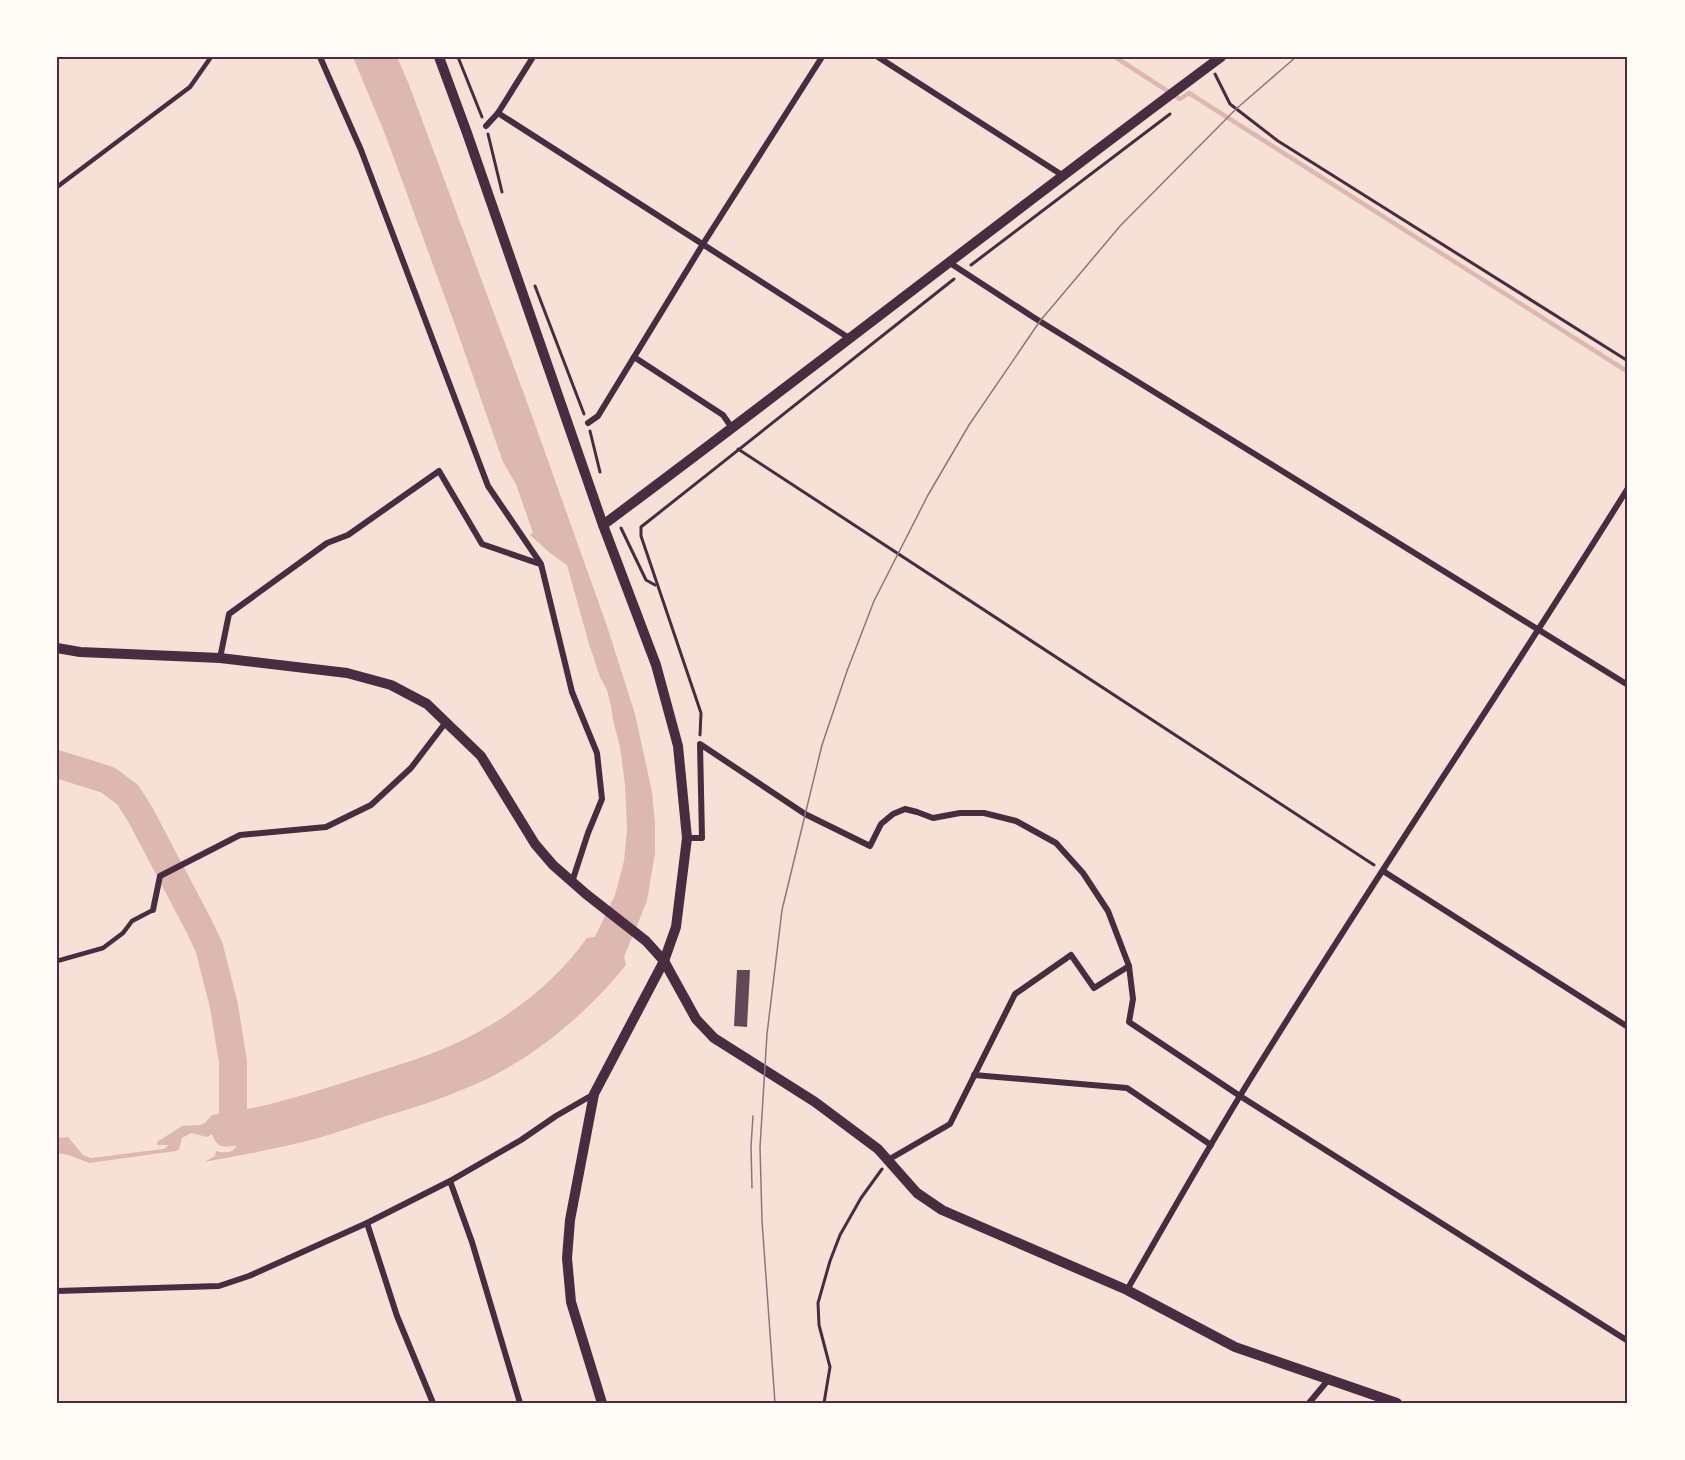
<svg xmlns="http://www.w3.org/2000/svg" width="1685" height="1460" font-family="Barlow,sans-serif">
<style>
.water{fill:#dcb8b0}
.lines{fill:none;stroke-linecap:round;stroke-linejoin:round}
.stream{stroke:#dcb8b0;stroke-width:4.5}
.river{stroke:#dcb8b0;stroke-width:28}
.building{fill:#644757}
.path{stroke:#4a2c40;stroke-width:3}
.service{stroke:#4a2c40;stroke-width:4.5}
.minor{stroke:#4a2c40;stroke-width:6}
.tertiary{stroke:#4a2c40;stroke-width:10}
.tram{stroke:#8f747c;stroke-width:1.5}
.neatline{fill:none;stroke:#4a2c40;stroke-width:2}
</style>
<rect width="100%" height="100%" fill="#f7e1d7"/>
<path class="water" d="M353 57H397L408 82 531 413 607 626 635 714 652 792 655 824V853L647 901 624 957 626 965C583 1018 527 1064 464 1089 436 1101 406 1110 377 1119 352 1127 328 1136 303 1142 270 1150 237 1156 204 1162L215 1156 216 1151C224 1153 233 1154 237 1145 223 1148 217 1148 212 1134L207 1137 191 1133 182 1138 179 1149 176 1151 89 1163 69 1155 57 1153V1138L68 1137 83 1155 91 1158 163 1149 167 1147 168 1145H157V1142L182 1126 200 1125 205 1123 212 1115C261 1109 311 1093 358 1078 394 1066 431 1056 465 1039 513 1015 556 981 587 938L595 937 615 895 624 861 627 829 625 784 620 747 613 720 611 706 607 690 600 677 589 644 567 565 550 553 530 535 533 533 516 484 503 462 454 322 385 134Z"/>
<g class="lines">
<polyline class="stream" points="1115,57 1180,99 1189,93 1628,372"/>
<polyline class="river" points="57,764 108,780 128,795 140,814 198,924 209,947 224,1006 233,1062 233,1113 236,1132"/>
</g>
<polygon class="building" points="737,970 750,970 747,1027 734,1026"/>
<g class="lines">
<g class="path">
<polyline points="458,57 482,117"/>
<polyline points="1215,74 1230,104 1278,141 1628,361"/>
<polyline points="488,134 502,192"/>
<polyline points="971,265 1170,114"/>
<polyline points="535,286 584,414"/>
<polyline points="590,431 600,472"/>
<polyline points="738,449 1374,865"/>
<polyline points="621,528 646,580 655,585"/>
<polyline points="700,735 701,713 641,536 641,527 954,279"/>
<polyline points="824,1403 830,1367 819,1325 818,1303 830,1261 840,1235 861,1198 882,1169"/>
</g>
<g class="service">
<polyline points="57,187 190,87 211,57"/>
<polyline points="57,961 103,948 123,933 132,921 153,910"/>
</g>
<g class="minor">
<polyline points="320,57 361,150 488,486 541,564 572,692 597,753 602,799 588,833 572,882"/>
<polyline points="878,57 1062,175"/>
<polyline points="498,113 849,338"/>
<polyline points="486,126 498,113 533,57"/>
<polyline points="950,263 1033,317 1628,685"/>
<polyline points="634,357 723,415 732,428"/>
<polyline points="588,423 598,416 703,244 822,57"/>
<polyline points="220,658 229,614 327,543 348,535 439,471 482,544 540,564"/>
<polyline points="687,838 702,838 700,744 805,814 870,846 881,824 893,814 905,809 917,812 933,818 960,813 984,813 1016,821 1056,843 1083,873 1108,911 1129,966 1133,999 1129,1022 1240,1096 1628,1341"/>
<polyline points="1383,871 1628,1027"/>
<polyline points="153,910 160,876 240,835 326,827 371,805 411,768 446,722"/>
<polyline points="974,1075 1127,1088 1211,1145"/>
<polyline points="888,1160 950,1124 1015,994 1071,955 1094,988 1129,966"/>
<polyline points="450,1181 472,1242 520,1403"/>
<polyline points="367,1223 397,1316 433,1403"/>
<path d="M1127 1290C1169 1217 1210 1144 1254 1073 1376 876 1506 684 1628 488"/>
<polyline points="57,1291 219,1286 249,1276 367,1223 450,1181 521,1140 556,1116 594,1094"/>
<polyline points="1309,1403 1329,1379"/>
</g>
<g class="tertiary">
<polyline points="439,57 467,133 603,525 656,665 678,746 687,838 676,927 664,961 594,1094 570,1220 567,1258 571,1302 602,1403"/>
<path d="M603 525C810 371 1013 211 1221 57"/>
<polyline points="57,648 80,652 220,658 347,673 391,685 427,704 481,756 535,844 553,865 586,894 646,941 664,961 696,1019 714,1038 815,1102 878,1149 917,1193 942,1210 1127,1290 1235,1347 1397,1403"/>
</g>
<g class="tram">
<polyline points="752,1188 751,1146 753,1116"/>
<polyline points="775,1403 762,1221 760,1147 767,1034 782,910 822,745 847,671 874,601 928,495 969,425 1040,321 1121,225 1236,109 1296,57"/>
</g>
</g>
<rect width="1685" height="1460" fill="none" stroke="#fffaf5" stroke-width="117"/>
<rect x="58" y="58" width="1568" height="1344" class="neatline"/>
</svg>
